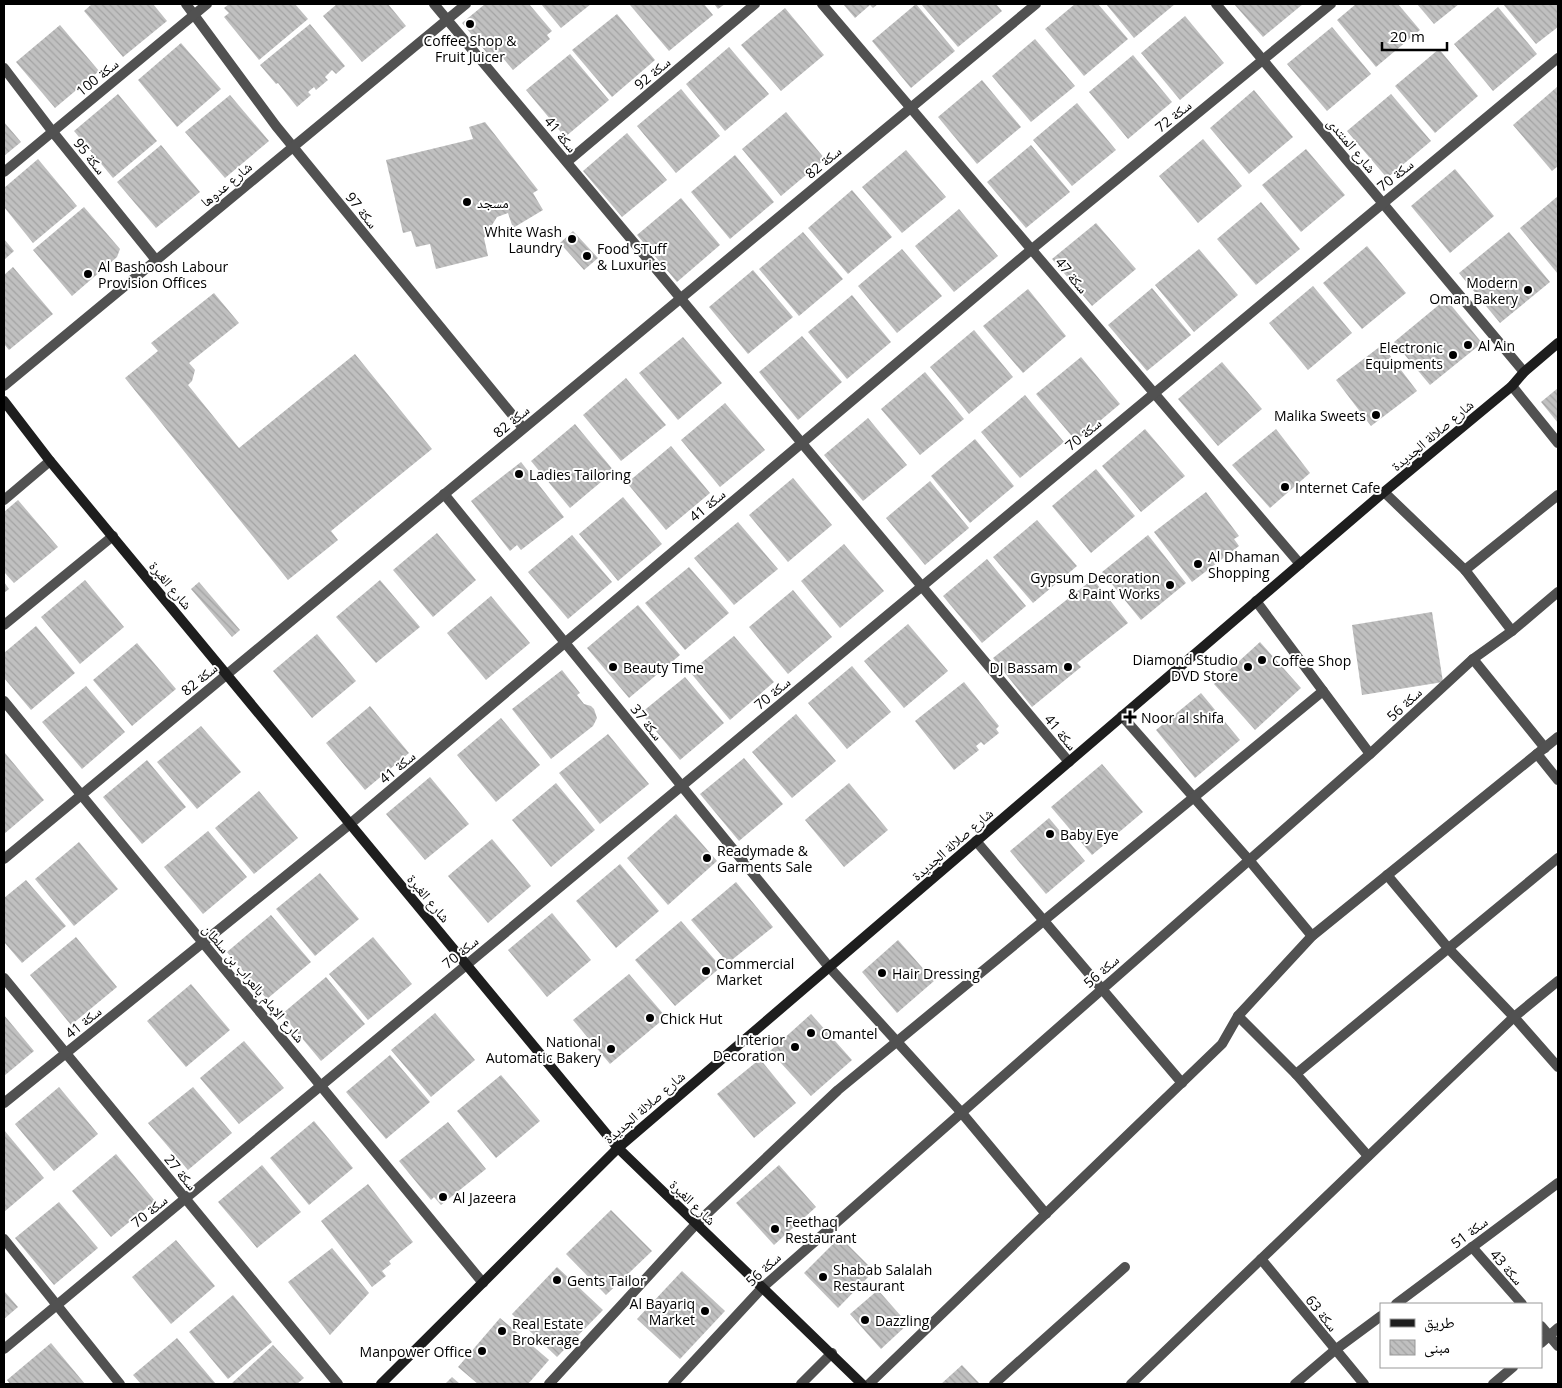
<svg xmlns="http://www.w3.org/2000/svg" width="1562" height="1388" font-family="'Open Sans','Noto Naskh Arabic',sans-serif">
<style>
.building{fill:url(#building-back-hatch)}
.lines{fill:none;stroke-linecap:round;stroke-linejoin:round}
.street{stroke:#515151;stroke-width:10}
.secondary{stroke:#1e1e1e;stroke-width:10}
.poi-dot{fill:#000;stroke:#fff;stroke-width:2}
.labels{text-anchor:middle;dominant-baseline:central;stroke-width:4;stroke-linejoin:round;paint-order:stroke}
.poi-label{font-size:14px;fill:#000;stroke:#fff;text-anchor:start}
.street-label{font-size:14px;fill:#000;stroke:#fff}
</style>
<defs>
<pattern id="building-back-hatch" width="6" height="6" patternUnits="userSpaceOnUse" patternTransform="scale(1.25)"><rect width="6" height="6" fill="#c0c0c0"/><path d="M-1 5l2 2M0 0l6 6M5-1l2 2" fill="none" stroke="#a3a3a3"/></pattern>
</defs>
<rect width="100%" height="100%" fill="#fff"/>
<g class="building">
<polygon points="92,4 153,4 167,21 123,57 84,11"/>
<polygon points="229,4 295,4 308,19 259,60 224,17 229,13 224,8"/>
<polygon points="337,4 388,4 406,26 362,62 323,16"/>
<polygon points="485,4 529,4 552,31 547,35 550,39 513,70 498,52 491,58 462,23"/>
<polygon points="541,4 591,4 561,28"/>
<polygon points="631,4 704,4 713,15 669,51 630,5"/>
<polygon points="714,4 725,4 718,9"/>
<polygon points="843,4 878,4 873,8 870,5 855,18"/>
<polygon points="916,4 955,51 911,88 872,41"/>
<polygon points="921,4 996,4 1002,11 958,47"/>
<polygon points="1075,4 1098,4 1128,39 1084,76 1045,29"/>
<polygon points="1106,4 1175,4 1134,38"/>
<polygon points="1234,4 1303,4 1263,37"/>
<polygon points="1356,4 1398,4 1420,30 1376,67 1337,20"/>
<polygon points="1417,4 1459,4 1434,24"/>
<polygon points="1503,4 1558,4 1558,27 1536,44"/>
<polygon points="1498,7 1537,54 1493,91 1454,44"/>
<polygon points="785,8 824,55 781,91 741,45"/>
<polygon points="617,14 655,60 612,97 572,50"/>
<polygon points="1185,16 1224,63 1180,100 1141,53"/>
<polygon points="310,24 345,66 336,74 332,70 325,77 328,80 316,90 314,87 308,92 311,95 297,107 278,83 276,84 260,65"/>
<polygon points="60,25 99,71 55,108 16,62"/>
<polygon points="1332,27 1371,74 1327,111 1287,64"/>
<polygon points="1035,39 1075,86 1031,122 992,76"/>
<polygon points="181,43 221,89 177,127 138,80"/>
<polygon points="729,47 769,94 725,131 686,84"/>
<polygon points="1439,49 1478,96 1435,133 1395,86"/>
<polygon points="570,54 609,100 565,137 526,90"/>
<polygon points="1133,55 1172,102 1128,139 1089,92"/>
<polygon points="982,80 1021,127 977,164 938,117"/>
<polygon points="1557,87 1558,89 1558,166 1552,171 1513,125"/>
<polygon points="681,89 720,136 676,173 637,126"/>
<polygon points="1254,90 1293,137 1249,174 1210,128"/>
<polygon points="118,94 157,141 113,178 74,131"/>
<polygon points="1391,94 1431,141 1387,178 1347,131"/>
<polygon points="230,95 269,141 225,178 185,132"/>
<polygon points="1077,103 1116,150 1072,186 1033,140"/>
<polygon points="786,112 825,159 781,196 742,149"/>
<polygon points="4,122 21,142 4,156"/>
<polygon points="485,122 538,190 533,193 543,210 513,228 508,213 497,217 484,238 488,256 436,269 430,244 416,247 411,231 403,233 386,160 473,139 469,127"/>
<polygon points="627,133 667,180 622,217 583,171"/>
<polygon points="1203,139 1242,186 1198,223 1159,176"/>
<polygon points="161,145 200,192 156,228 117,182"/>
<polygon points="1031,145 1070,192 1026,228 987,182"/>
<polygon points="1306,149 1345,195 1301,232 1262,185"/>
<polygon points="906,150 946,197 902,233 862,187"/>
<polygon points="735,155 774,202 730,239 691,192"/>
<polygon points="38,159 77,206 33,243 4,207 4,188"/>
<polygon points="1455,169 1494,216 1450,253 1411,206"/>
<polygon points="852,190 892,237 848,274 808,228"/>
<polygon points="1558,196 1558,274 1520,228"/>
<polygon points="681,198 720,245 677,282 637,235"/>
<polygon points="1261,202 1300,249 1256,285 1217,239"/>
<polygon points="84,207 120,249 117,257 72,296 33,250"/>
<polygon points="959,209 998,256 954,292 915,246"/>
<polygon points="1096,223 1136,269 1092,306 1052,259"/>
<polygon points="573,231 598,258 584,270 560,243"/>
<polygon points="803,232 843,279 799,316 759,269"/>
<polygon points="1509,232 1550,282 1500,323 1459,273"/>
<polygon points="4,239 14,251 4,260"/>
<polygon points="1367,246 1406,293 1362,329 1323,283"/>
<polygon points="902,249 942,296 897,333 858,286"/>
<polygon points="1199,249 1238,295 1194,332 1155,285"/>
<polygon points="13,267 53,314 9,350 4,344 4,275"/>
<polygon points="753,270 793,317 748,354 709,307"/>
<polygon points="1313,286 1352,333 1308,370 1269,323"/>
<polygon points="1152,288 1191,335 1147,371 1108,325"/>
<polygon points="1028,289 1066,336 1023,373 983,326"/>
<polygon points="214,293 239,323 189,363 195,370 192,381 188,385 239,448 355,354 432,449 331,531 338,540 288,580 125,378 158,351 151,343"/>
<polygon points="852,295 891,342 847,379 808,332"/>
<polygon points="1446,299 1482,343 1430,385 1394,342"/>
<polygon points="974,330 1013,377 969,414 930,367"/>
<polygon points="802,336 842,382 798,420 759,372"/>
<polygon points="683,337 722,383 678,420 639,373"/>
<polygon points="1382,345 1417,391 1371,426 1336,380"/>
<polygon points="1081,357 1120,404 1076,441 1036,394"/>
<polygon points="1222,362 1262,409 1218,446 1178,399"/>
<polygon points="925,372 964,419 920,455 881,409"/>
<polygon points="626,378 666,425 621,461 583,415"/>
<polygon points="1558,388 1558,423 1541,402"/>
<polygon points="1025,395 1064,442 1020,478 981,432"/>
<polygon points="725,403 765,450 720,487 681,440"/>
<polygon points="868,418 907,465 863,501 824,455"/>
<polygon points="575,424 614,471 570,508 531,461"/>
<polygon points="1145,429 1185,476 1141,512 1102,466"/>
<polygon points="1276,429 1310,473 1270,508 1232,465"/>
<polygon points="975,439 1014,486 970,523 931,476"/>
<polygon points="671,446 710,493 666,530 627,483"/>
<polygon points="521,462 564,517 521,550 517,545 510,551 471,501"/>
<polygon points="1096,469 1135,516 1091,553 1052,506"/>
<polygon points="793,478 832,525 788,562 749,515"/>
<polygon points="930,481 969,528 925,565 886,518"/>
<polygon points="1206,492 1239,536 1234,539 1239,546 1192,582 1154,532"/>
<polygon points="623,497 662,544 618,581 579,534"/>
<polygon points="18,500 58,547 14,583 4,572 4,512"/>
<polygon points="1037,520 1077,566 1033,603 993,557"/>
<polygon points="738,522 778,569 734,605 694,558"/>
<polygon points="437,533 476,580 433,617 393,570"/>
<polygon points="572,535 612,582 568,619 528,572"/>
<polygon points="1148,535 1186,583 1141,620 1102,572"/>
<polygon points="844,544 884,591 840,628 801,581"/>
<polygon points="987,559 1026,606 982,643 943,596"/>
<polygon points="689,567 729,613 685,650 645,603"/>
<polygon points="1093,579 1128,623 1077,663 1081,667 1032,707 993,658"/>
<polygon points="85,580 124,627 80,664 41,617"/>
<polygon points="380,580 420,627 376,663 336,617"/>
<polygon points="4,582 9,589 4,593"/>
<polygon points="199,582 240,630 232,637 191,589"/>
<polygon points="793,590 832,637 788,674 749,627"/>
<polygon points="491,596 530,643 486,680 447,633"/>
<polygon points="638,605 680,655 629,698 587,648"/>
<polygon points="1432,612 1443,682 1362,695 1352,625"/>
<polygon points="908,624 948,671 904,708 864,661"/>
<polygon points="36,626 75,673 31,710 4,678 4,653"/>
<polygon points="317,634 356,681 312,718 273,671"/>
<polygon points="734,636 774,682 730,720 690,672"/>
<polygon points="1260,642 1301,688 1255,730 1214,684"/>
<polygon points="137,643 176,689 132,726 93,680"/>
<polygon points="852,666 891,712 847,749 808,703"/>
<polygon points="562,670 580,693 577,695 584,704 591,706 594,709 597,718 593,726 551,759 512,709"/>
<polygon points="685,677 724,723 680,760 641,713"/>
<polygon points="964,682 999,726 996,729 999,733 984,745 981,742 976,746 979,750 954,770 915,721"/>
<polygon points="86,686 125,732 82,769 42,722"/>
<polygon points="1201,693 1240,740 1195,778 1156,730"/>
<polygon points="370,706 409,753 365,790 326,743"/>
<polygon points="796,714 836,761 792,798 752,752"/>
<polygon points="501,718 540,765 496,802 457,755"/>
<polygon points="201,726 241,772 197,809 157,762"/>
<polygon points="608,734 649,784 600,824 559,773"/>
<polygon points="5,753 44,800 4,834 4,755"/>
<polygon points="744,758 783,804 739,841 700,794"/>
<polygon points="147,760 186,807 142,844 103,797"/>
<polygon points="1102,764 1143,812 1092,855 1051,807"/>
<polygon points="430,777 469,824 425,860 386,814"/>
<polygon points="556,783 595,830 551,867 512,820"/>
<polygon points="849,783 888,830 844,867 805,820"/>
<polygon points="259,791 298,838 254,874 215,828"/>
<polygon points="676,814 717,861 668,905 627,858"/>
<polygon points="1049,818 1085,861 1046,894 1010,851"/>
<polygon points="208,831 247,877 203,914 164,867"/>
<polygon points="492,839 531,886 488,923 448,876"/>
<polygon points="79,842 118,889 74,926 35,879"/>
<polygon points="620,864 659,911 616,948 576,901"/>
<polygon points="320,873 359,919 315,956 276,909"/>
<polygon points="26,880 66,926 22,963 4,942 4,898"/>
<polygon points="736,882 773,927 728,963 691,920"/>
<polygon points="552,913 591,960 547,997 508,950"/>
<polygon points="271,915 311,962 267,999 227,952"/>
<polygon points="681,921 721,967 675,1006 635,960"/>
<polygon points="76,937 117,987 71,1025 30,975"/>
<polygon points="373,937 412,984 368,1020 329,974"/>
<polygon points="898,940 934,981 897,1013 862,972"/>
<polygon points="629,974 666,1017 610,1064 573,1020"/>
<polygon points="326,977 365,1024 321,1061 282,1014"/>
<polygon points="191,984 230,1030 186,1067 147,1021"/>
<polygon points="435,1013 475,1060 431,1097 391,1050"/>
<polygon points="811,1014 852,1060 811,1096 770,1051"/>
<polygon points="4,1015 34,1051 4,1076"/>
<polygon points="244,1041 284,1088 239,1124 200,1078"/>
<polygon points="390,1055 430,1102 386,1139 346,1092"/>
<polygon points="760,1059 796,1103 754,1138 717,1094"/>
<polygon points="501,1075 540,1121 496,1158 457,1111"/>
<polygon points="59,1087 98,1134 54,1171 15,1124"/>
<polygon points="193,1087 232,1133 188,1170 148,1123"/>
<polygon points="314,1121 353,1168 309,1205 270,1158"/>
<polygon points="448,1122 486,1169 441,1205 434,1197 431,1200 399,1161"/>
<polygon points="4,1130 44,1178 4,1212"/>
<polygon points="116,1154 155,1201 111,1237 72,1191"/>
<polygon points="262,1165 301,1212 257,1248 218,1202"/>
<polygon points="779,1165 816,1207 774,1245 736,1203"/>
<polygon points="368,1184 413,1242 389,1261 391,1264 382,1271 386,1276 372,1287 321,1221"/>
<polygon points="59,1202 98,1248 54,1285 15,1238"/>
<polygon points="611,1210 652,1251 606,1295 566,1254"/>
<polygon points="840,1237 874,1271 838,1308 804,1273"/>
<polygon points="176,1240 215,1286 171,1324 132,1277"/>
<polygon points="332,1248 369,1293 330,1335 288,1282"/>
<polygon points="557,1267 603,1310 557,1357 512,1314"/>
<polygon points="682,1271 725,1311 680,1359 637,1319"/>
<polygon points="878,1290 908,1324 881,1349 850,1314"/>
<polygon points="4,1291 18,1307 4,1319"/>
<polygon points="233,1295 272,1342 228,1379 189,1332"/>
<polygon points="500,1318 549,1360 528,1384 478,1384 458,1367"/>
<polygon points="177,1338 216,1384 141,1384 133,1375"/>
<polygon points="51,1343 85,1384 10,1384 7,1380"/>
<polygon points="273,1345 304,1378 297,1384 231,1384"/>
<polygon points="962,1365 980,1384 941,1384"/>
<polygon points="452,1377 460,1384 445,1384"/>
</g>
<g class="lines">
<g class="street">
<polyline points="186,4 276,126 523,428"/>
<polyline points="434,4 1069,762"/>
<polyline points="822,4 1300,564"/>
<polyline points="1216,4 1524,372"/>
<polyline points="4,68 52,131 156,260"/>
<polyline points="567,162 755,4"/>
<polyline points="4,172 207,4"/>
<polyline points="4,386 466,4"/>
<polyline points="1512,386 1558,443"/>
<polyline points="1384,492 1465,570 1512,631"/>
<polyline points="444,494 829,967 961,1112 1046,1214"/>
<polyline points="4,500 50,461"/>
<polyline points="1465,570 1558,495"/>
<polyline points="1256,601 1370,754"/>
<polyline points="4,625 113,536"/>
<polyline points="1473,659 1545,748"/>
<polyline points="4,701 483,1283"/>
<polyline points="1122,716 1249,860 1312,936"/>
<polyline points="1537,754 1558,780"/>
<polyline points="976,841 1182,1083"/>
<polyline points="4,859 1036,4"/>
<polyline points="1387,875 1448,948 1514,1017 1558,1067"/>
<polyline points="4,978 338,1384"/>
<polyline points="1238,1016 1296,1074 1368,1156"/>
<polyline points="1296,1074 1558,858"/>
<polyline points="4,1103 350,824 1032,249 1331,4"/>
<polyline points="4,1239 120,1384"/>
<polyline points="1472,1247 1522,1304"/>
<polyline points="1261,1259 1364,1384"/>
<polyline points="1396,1304 1558,1183"/>
<polyline points="1541,1326 1558,1346"/>
<polyline points="1541,1343 1558,1328"/>
<polyline points="4,1349 1558,58"/>
<polyline points="549,1384 696,1224 838,1090 1323,691"/>
<polyline points="673,1384 763,1287 1370,754 1473,659 1512,631 1558,592"/>
<polyline points="801,1384 832,1353"/>
<polyline points="869,1384 1222,1044 1238,1016 1312,936 1558,737"/>
<polyline points="994,1384 1125,1267"/>
<polyline points="1131,1384 1429,1098 1514,1017 1558,981"/>
<polyline points="1295,1384 1335,1350 1381,1316"/>
<polyline points="1493,1384 1513,1367"/>
</g>
<g class="secondary">
<polyline points="4,401 50,461 618,1148 862,1384"/>
<polyline points="381,1384 618,1148 1384,492 1512,386 1524,372 1558,343"/>
</g>
</g>
<g class="poi-dot">
<circle cx="470" cy="24" r="5"/>
<circle cx="467" cy="202" r="5"/>
<circle cx="572" cy="239" r="5"/>
<circle cx="587" cy="256" r="5"/>
<circle cx="88" cy="274" r="5"/>
<circle cx="1528" cy="290" r="5"/>
<circle cx="1468" cy="345" r="5"/>
<circle cx="1453" cy="355" r="5"/>
<circle cx="1376" cy="415" r="5"/>
<circle cx="519" cy="474" r="5"/>
<circle cx="1285" cy="487" r="5"/>
<circle cx="1198" cy="564" r="5"/>
<circle cx="1170" cy="585" r="5"/>
<circle cx="1262" cy="660" r="5"/>
<circle cx="613" cy="667" r="5"/>
<circle cx="1068" cy="667" r="5"/>
<circle cx="1248" cy="667" r="5"/>
<path d="M1127.5 709.5h5v5h5v5h-5v5h-5v-5h-5v-5h5z"/>
<circle cx="1050" cy="834" r="5"/>
<circle cx="707" cy="858" r="5"/>
<circle cx="706" cy="971" r="5"/>
<circle cx="882" cy="973" r="5"/>
<circle cx="650" cy="1018" r="5"/>
<circle cx="811" cy="1033" r="5"/>
<circle cx="795" cy="1047" r="5"/>
<circle cx="611" cy="1049" r="5"/>
<circle cx="443" cy="1197" r="5"/>
<circle cx="775" cy="1229" r="5"/>
<circle cx="823" cy="1277" r="5"/>
<circle cx="557" cy="1280" r="5"/>
<circle cx="705" cy="1311" r="5"/>
<circle cx="865" cy="1320" r="5"/>
<circle cx="502" cy="1331" r="5"/>
<circle cx="482" cy="1351" r="5"/>
</g>
<g class="labels">
<g class="poi-label">
<text x="470" y="40" text-anchor="middle">Coffee Shop &amp;<tspan x="470" dy="16">Fruit Juicer</tspan></text>
<text x="477" y="202">مسجد</text>
<text x="562" y="231" text-anchor="end">White Wash<tspan x="562" dy="16">Laundry</tspan></text>
<text x="597" y="248">Food STuff<tspan x="597" dy="16">&amp; Luxuries</tspan></text>
<text x="98" y="266">Al Bashoosh Labour<tspan x="98" dy="16">Provision Offices</tspan></text>
<text x="1518" y="282" text-anchor="end">Modern<tspan x="1518" dy="16">Oman Bakery</tspan></text>
<text x="1478" y="345">Al Ain</text>
<text x="1443" y="347" text-anchor="end">Electronic<tspan x="1443" dy="16">Equipments</tspan></text>
<text x="1366" y="415" text-anchor="end">Malika Sweets</text>
<text x="529" y="474">Ladies Tailoring</text>
<text x="1295" y="487">Internet Cafe</text>
<text x="1208" y="556">Al Dhaman<tspan x="1208" dy="16">Shopping</tspan></text>
<text x="1160" y="577" text-anchor="end">Gypsum Decoration<tspan x="1160" dy="16">&amp; Paint Works</tspan></text>
<text x="1238" y="659" text-anchor="end">Diamond Studio<tspan x="1238" dy="16">DVD Store</tspan></text>
<text x="1272" y="660">Coffee Shop</text>
<text x="623" y="667">Beauty Time</text>
<text x="1058" y="667" text-anchor="end">DJ Bassam</text>
<text x="1141" y="717">Noor al shifa</text>
<text x="1060" y="834">Baby Eye</text>
<text x="717" y="850">Readymade &amp;<tspan x="717" dy="16">Garments Sale</tspan></text>
<text x="716" y="963">Commercial<tspan x="716" dy="16">Market</tspan></text>
<text x="892" y="973">Hair Dressing</text>
<text x="660" y="1018">Chick Hut</text>
<text x="821" y="1033">Omantel</text>
<text x="785" y="1039" text-anchor="end">Interior<tspan x="785" dy="16">Decoration</tspan></text>
<text x="601" y="1041" text-anchor="end">National<tspan x="601" dy="16">Automatic Bakery</tspan></text>
<text x="453" y="1197">Al Jazeera</text>
<text x="785" y="1221">Feethaq<tspan x="785" dy="16">Restaurant</tspan></text>
<text x="833" y="1269">Shabab Salalah<tspan x="833" dy="16">Restaurant</tspan></text>
<text x="567" y="1280">Gents Tailor</text>
<text x="695" y="1303" text-anchor="end">Al Bayariq<tspan x="695" dy="16">Market</tspan></text>
<text x="875" y="1320">Dazzling</text>
<text x="512" y="1323">Real Estate<tspan x="512" dy="16">Brokerage</tspan></text>
<text x="472" y="1351" text-anchor="end">Manpower Office</text>
</g>
<g class="street-label">
<text transform="translate(652 73) rotate(-40)">سكة 92</text>
<text transform="translate(97 77) rotate(-39)">سكة 100</text>
<text transform="translate(1173 116) rotate(-39)">سكة 72</text>
<text transform="translate(561 134) rotate(50)">سكة 41</text>
<text transform="translate(1352 145) rotate(50)">شارع المنتدى</text>
<text transform="translate(90 156) rotate(51)">سكة 95</text>
<text transform="translate(823 162) rotate(-40)">سكة 82</text>
<text transform="translate(1395 175) rotate(-39)">سكة 70</text>
<text transform="translate(226 184) rotate(-40)">شارع عدوها</text>
<text transform="translate(362 210) rotate(51)">سكة 97</text>
<text transform="translate(1072 275) rotate(50)">سكة 47</text>
<text transform="translate(511 421) rotate(-40)">سكة 82</text>
<text transform="translate(1083 434) rotate(-40)">سكة 70</text>
<text transform="translate(1432 435) rotate(-40)">شارع صلالة الجديدة</text>
<text transform="translate(707 505) rotate(-40)">سكة 41</text>
<text transform="translate(171 585) rotate(50)">شارع الغبرة</text>
<text transform="translate(199 679) rotate(-40)">سكة 82</text>
<text transform="translate(772 693) rotate(-40)">سكة 70</text>
<text transform="translate(1404 704) rotate(-43)">سكة 56</text>
<text transform="translate(647 722) rotate(51)">سكة 37</text>
<text transform="translate(1061 732) rotate(50)">سكة 41</text>
<text transform="translate(397 767) rotate(-40)">سكة 41</text>
<text transform="translate(952 844) rotate(-41)">شارع صلالة الجديدة</text>
<text transform="translate(429 898) rotate(50)">شارع الغبرة</text>
<text transform="translate(460 952) rotate(-40)">سكة 70</text>
<text transform="translate(1101 971) rotate(-41)">سكة 56</text>
<text transform="translate(254 983) rotate(50)">شارع الإمام بالعراب بن سلطان</text>
<text transform="translate(83 1022) rotate(-39)">سكة 41</text>
<text transform="translate(644 1107) rotate(-41)">شارع صلالة الجديدة</text>
<text transform="translate(181 1172) rotate(50)">سكة 27</text>
<text transform="translate(693 1202) rotate(44)">شارع الغبرة</text>
<text transform="translate(149 1211) rotate(-40)">سكة 70</text>
<text transform="translate(1469 1232) rotate(-37)">سكة 51</text>
<text transform="translate(1507 1267) rotate(49)">سكة 43</text>
<text transform="translate(763 1269) rotate(-43)">سكة 56</text>
<text transform="translate(1322 1313) rotate(51)">سكة 63</text>
</g>
</g>
<rect width="1562" height="1388" fill="none" stroke="#000000" stroke-width="10"/>
<rect x="1380" y="1303" width="162" height="65" fill="#ffffff" stroke="#999999"/>
<rect x="1390" y="1319" width="25" height="8" fill="#1e1e1e" stroke="#999999"/>
<text x="1424" y="1328" font-size="15" fill="#000000">طريق</text>
<rect x="1390" y="1340" width="25" height="15" fill="url(#building-back-hatch)" stroke="#999999"/>
<text x="1424" y="1353" font-size="15" fill="#000000">مبنى</text>
<path d="M1382 42v8h65v-8" fill="none" stroke="#000000" stroke-width="2.5"/>
<text x="1390" y="42" font-size="15" fill="#000000" stroke="#ffffff" stroke-width="4" paint-order="stroke">20 m</text>
</svg>
